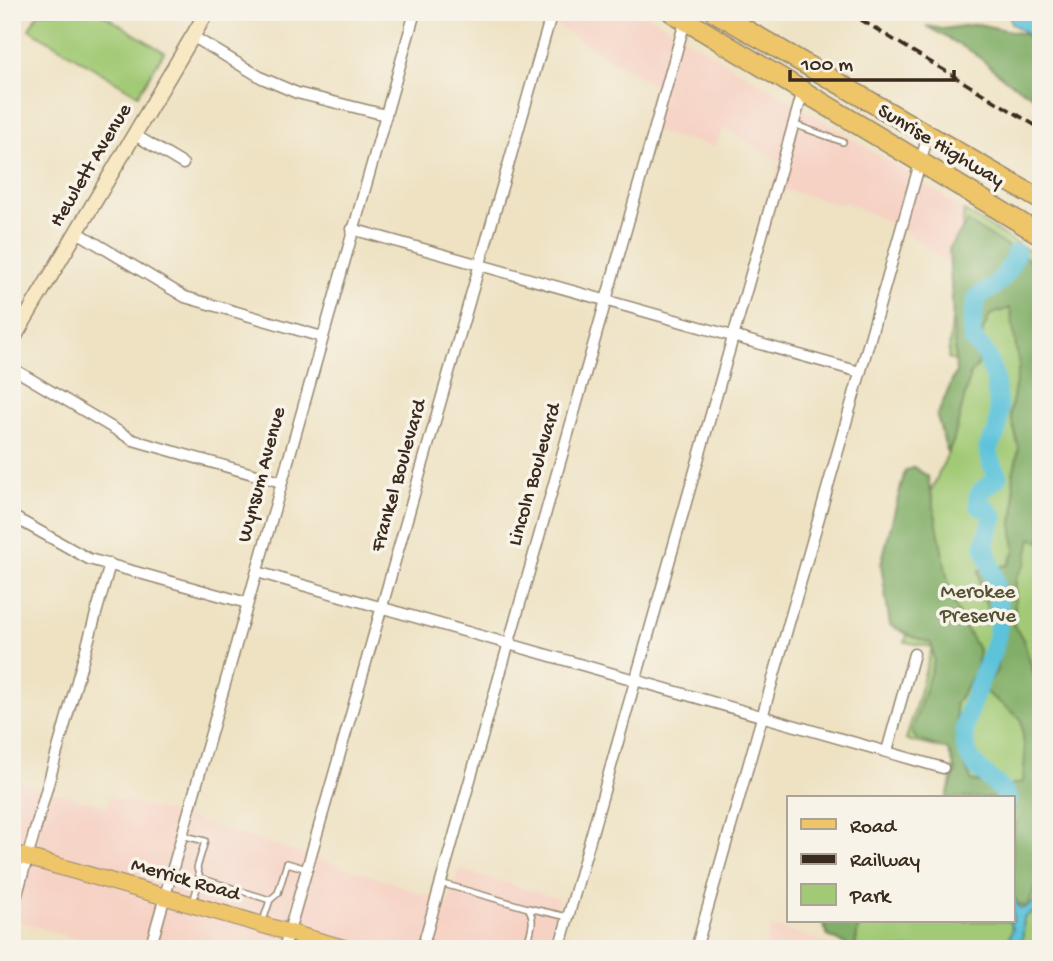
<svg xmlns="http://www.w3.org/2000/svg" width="1053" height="961" font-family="'Gochi Hand',sans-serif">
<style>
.built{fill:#f6d2c4}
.green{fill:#a2ca76;stroke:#6e7a4a;stroke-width:2}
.forest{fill:#81ae67;stroke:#5e6c42;stroke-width:2}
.water{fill:#5cc3da;stroke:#4c767c;stroke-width:2}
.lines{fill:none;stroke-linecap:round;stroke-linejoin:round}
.river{stroke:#5cc3da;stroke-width:19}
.lane-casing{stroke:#948670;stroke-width:8}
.street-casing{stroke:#948670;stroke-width:13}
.secondary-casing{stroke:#948670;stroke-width:17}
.primary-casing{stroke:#948670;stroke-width:18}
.highway-casing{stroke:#948670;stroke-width:22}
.lane{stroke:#fff;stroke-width:5}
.street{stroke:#fff;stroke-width:10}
.secondary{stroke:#f8e8c3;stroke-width:14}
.primary{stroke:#eec569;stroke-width:16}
.highway{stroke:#eec569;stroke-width:19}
.rail{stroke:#3b2a1e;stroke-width:3.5;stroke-dasharray:10 5;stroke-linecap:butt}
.labels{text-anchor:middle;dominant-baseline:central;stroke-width:7;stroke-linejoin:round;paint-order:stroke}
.street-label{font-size:21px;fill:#3b2a1e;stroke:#f7f3e8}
.park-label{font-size:21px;fill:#555234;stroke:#f7f3e8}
</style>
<rect width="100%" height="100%" fill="#f7f3e8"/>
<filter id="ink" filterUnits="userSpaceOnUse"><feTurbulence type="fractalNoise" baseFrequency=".0143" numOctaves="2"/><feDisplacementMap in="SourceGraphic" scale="14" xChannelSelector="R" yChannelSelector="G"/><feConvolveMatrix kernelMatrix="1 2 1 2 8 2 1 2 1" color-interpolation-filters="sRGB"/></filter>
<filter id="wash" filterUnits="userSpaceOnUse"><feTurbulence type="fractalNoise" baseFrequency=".00686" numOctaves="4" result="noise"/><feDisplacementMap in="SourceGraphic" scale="28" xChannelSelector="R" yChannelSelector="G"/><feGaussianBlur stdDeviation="1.57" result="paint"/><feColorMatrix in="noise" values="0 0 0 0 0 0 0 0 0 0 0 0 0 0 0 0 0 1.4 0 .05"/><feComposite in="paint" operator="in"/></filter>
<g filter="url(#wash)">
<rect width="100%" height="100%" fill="#eee2c3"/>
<g class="built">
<polygon points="534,12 643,12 917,178 964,211 962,230 949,249 949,264 902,229 843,201 841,205 773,187 780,162 723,127 716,147 651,131 662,90"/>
<polygon points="12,780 107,807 110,797 174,813 375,877 448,903 459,869 558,898 551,932 578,935 627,949 106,949 12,919"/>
<polygon points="771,926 848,949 765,949"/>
</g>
<g class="green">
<polygon points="39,12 99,12 164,52 138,95 29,29"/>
<polygon points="964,211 1041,258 1041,949 848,949 852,921 1013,921 1013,798 947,798 957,752 906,740 932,647 905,642 937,526 931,491 953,442 970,375 973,371 948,358"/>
</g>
<g class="forest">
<polygon points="978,24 1024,34 1041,44 1041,101 1005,79 974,53 926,26 943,29"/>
<path d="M967 222 1041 267V542L1031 538 1026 563 1016 578 1014 626 1023 639 1041 697V876C1034 886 1033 896 1027 907L1018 904 1013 896V835L1017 823 1013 826V798H946L956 771 948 750 916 739 912 731 934 661 931 643 911 636 890 625 881 564 905 471 914 467 928 477 950 592 961 620 979 651 975 672 955 705 961 758 972 781 1006 786 1023 782 1025 756 1021 719 983 690 996 672 1001 640 980 591 979 570 1008 565 1015 551 1012 523 1015 507 1013 474 1019 449 1010 413 1019 366 1010 308 990 315 983 331 978 365 970 375 953 442 947 452 937 416 956 372 949 249Z"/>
<polygon points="822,921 859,921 855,949 828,936"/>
</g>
<g class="water">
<polygon points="1009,12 1041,12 1041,44 1011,23"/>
<path d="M1041 885V912L1031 913 1024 918 1022 949H1007L1012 928 1009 921H1013V896L1020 909C1034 907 1038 897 1041 885Z"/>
</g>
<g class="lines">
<path class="river" d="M1008 798C998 781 976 772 968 754 953 723 991 667 997 635 1003 606 994 573 984 545L994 517 986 508 979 506C973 489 991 488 998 476L992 465 988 448 997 431 999 415 995 378 986 354 972 338V320L977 297C1001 283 1005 279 1016 253"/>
</g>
</g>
<g filter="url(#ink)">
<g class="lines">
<g class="lane-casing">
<g id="lane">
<polyline points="793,124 843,142"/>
<polyline points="181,835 205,841 197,868 200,878 193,902"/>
<polyline points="200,878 270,900 262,924"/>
<path d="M440 883 528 908C537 920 529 935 526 949"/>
<polyline points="270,900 278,893 287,863 307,869"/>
<polyline points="528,908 568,917"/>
<polyline points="798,943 820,949"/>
</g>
</g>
<g class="street-casing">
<g id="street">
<polyline points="192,36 262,78 297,93 386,115"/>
<polyline points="135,135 183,164"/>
<polyline points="352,229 860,372"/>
<polyline points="77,232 185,297 322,337"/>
<polyline points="12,368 133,440 281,482"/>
<polyline points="12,516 89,559 247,603"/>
<polyline points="257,572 943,768"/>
<polyline points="887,751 914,654"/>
<polyline points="12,912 110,564"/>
<polyline points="150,949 415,12"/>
<polyline points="284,949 552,12"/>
<polyline points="422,949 686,18"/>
<polyline points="559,949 803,91"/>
<polyline points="696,949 928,135"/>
</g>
</g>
<g class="secondary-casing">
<polyline id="secondary" points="12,341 207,12"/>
</g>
<g class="primary-casing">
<polyline id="primary" points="12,853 347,949"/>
</g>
<g class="highway-casing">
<g id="highway">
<polyline points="672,12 1041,235"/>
<polyline points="715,12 1041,200"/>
</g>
</g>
<use href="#lane" class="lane"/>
<use href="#street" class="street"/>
<use href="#secondary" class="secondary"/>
<use href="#primary" class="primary"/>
<use href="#highway" class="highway"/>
<polyline class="rail" points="848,12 1041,129"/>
</g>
</g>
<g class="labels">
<g class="street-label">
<text transform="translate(940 147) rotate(31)">Sunrise Highway</text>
<text transform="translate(92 166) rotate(-59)">Hewlett Avenue</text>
<text transform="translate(263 475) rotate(-75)">Wynsum Avenue</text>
<text transform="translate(536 475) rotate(-74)">Lincoln Boulevard</text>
<text transform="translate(400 476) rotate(-74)">Frankel Boulevard</text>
<text transform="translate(185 881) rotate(16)">Merrick Road</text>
</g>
<g class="park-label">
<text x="978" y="593">Merokee<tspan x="978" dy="24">Preserve</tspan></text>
</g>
</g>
<rect width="1053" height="961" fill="none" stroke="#f7f3e8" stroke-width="42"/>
<rect x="787" y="796" width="228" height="126" fill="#f7f3e8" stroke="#aca397" stroke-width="2"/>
<rect x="801" y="819" width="35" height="10" fill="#eec569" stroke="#aca397" stroke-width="2"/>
<text x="850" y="832" font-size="21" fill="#3b2a1e">Road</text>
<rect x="801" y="854" width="35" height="10" fill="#3b2a1e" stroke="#aca397" stroke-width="2"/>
<text x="850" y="866" font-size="21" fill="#3b2a1e">Railway</text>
<rect x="801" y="884" width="35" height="21" fill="#a2ca76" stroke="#aca397" stroke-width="2"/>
<text x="850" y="902" font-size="21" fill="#3b2a1e">Park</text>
<path d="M790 70v10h164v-10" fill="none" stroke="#3b2a1e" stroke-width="3.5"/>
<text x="801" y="70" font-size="21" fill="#3b2a1e" stroke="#f7f3e8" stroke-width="5" paint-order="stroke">100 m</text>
</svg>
